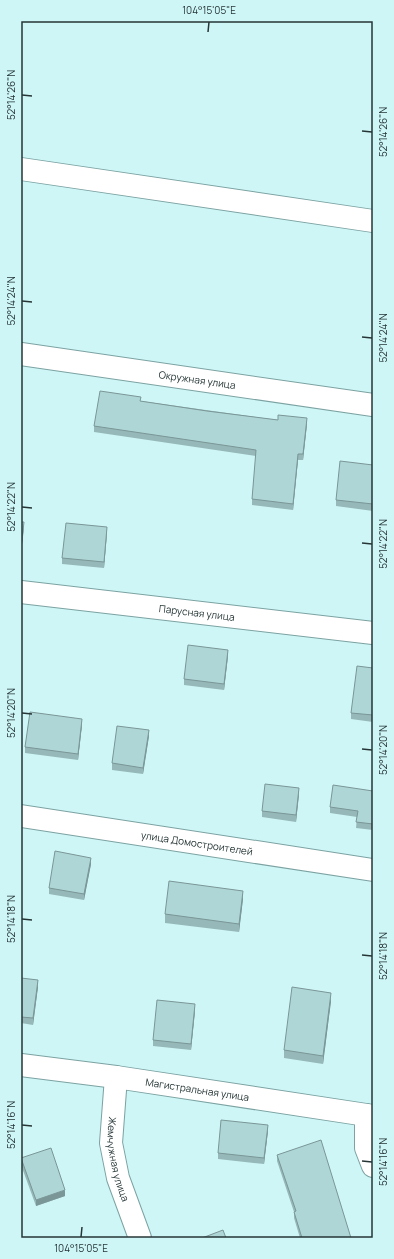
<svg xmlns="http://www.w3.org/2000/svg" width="394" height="1259" font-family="Manrope,sans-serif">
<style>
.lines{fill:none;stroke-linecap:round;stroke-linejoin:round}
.minor-casing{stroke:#7ca2a2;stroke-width:24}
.minor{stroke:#fff;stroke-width:22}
.wall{fill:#96b8b8}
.shaded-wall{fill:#7a9696}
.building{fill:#afd6d6;stroke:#7a9696}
.ticks{fill:none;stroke:#263536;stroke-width:1.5}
.labels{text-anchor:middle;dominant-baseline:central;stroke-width:3;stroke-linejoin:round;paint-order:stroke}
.street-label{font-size:10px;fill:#263536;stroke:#cff6f7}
.neatline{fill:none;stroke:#263536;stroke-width:1.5}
.ticks-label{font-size:10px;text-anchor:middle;fill:#263536}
</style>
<rect width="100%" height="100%" fill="#cff6f7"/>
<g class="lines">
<g class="minor-casing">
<g id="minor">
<polyline points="21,169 373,221"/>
<path id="s1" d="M21 354 373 405"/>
<path id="s2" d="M21 592 373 633"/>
<path id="s3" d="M21 816 373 870"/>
<path id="s4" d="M21 1065 116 1077 373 1116"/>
<path id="s5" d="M116 1077 111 1143 118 1178 140 1238"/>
<polyline points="366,1115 366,1148 373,1166"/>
</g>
</g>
<use href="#minor" class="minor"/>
</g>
<g class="wall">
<polygon points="141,401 307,424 303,460 298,460 293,510 252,505 252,499 256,456 94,432 94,426"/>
<polygon points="373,465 373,511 336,506 336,500"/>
<polygon points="107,533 104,568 62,564 62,558"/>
<polygon points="228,656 224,690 184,685 184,679"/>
<polygon points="373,668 373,722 351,719 351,713"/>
<polygon points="82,725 78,760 25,753 25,747"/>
<polygon points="149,736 143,774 112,770 112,763"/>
<polygon points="373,791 373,830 356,828 357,817 330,813 330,807"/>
<polygon points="299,794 296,822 262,817 262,811"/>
<polygon points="91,864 84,900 49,894 49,888"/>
<polygon points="243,899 239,932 165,923 165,914"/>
<polygon points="21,978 38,987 33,1025 21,1023"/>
<polygon points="331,1001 323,1064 284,1058 284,1050"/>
<polygon points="195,1011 191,1050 153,1046 153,1040"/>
<polygon points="268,1131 264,1164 218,1159 218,1153"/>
<polygon points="277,1155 351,1238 300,1238 294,1218 294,1212 277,1161"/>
<polygon points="21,1158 65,1196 36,1206 21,1165"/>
</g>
<g class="shaded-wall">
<polygon points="307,418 307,424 303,460 303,454"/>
<polygon points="298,454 298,460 293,510 293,504"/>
<polygon points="24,522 24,528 21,554 21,547"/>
<polygon points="107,527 107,533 104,568 104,562"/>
<polygon points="228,650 228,656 224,690 224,684"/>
<polygon points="82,719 82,725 78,760 78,754"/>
<polygon points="149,730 149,736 143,774 143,768"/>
<polygon points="299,788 299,794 296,822 296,815"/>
<polygon points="91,858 91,864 84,900 84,894"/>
<polygon points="243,891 243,899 239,932 239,924"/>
<polygon points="38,980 38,987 33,1025 33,1018"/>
<polygon points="331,993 331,1001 323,1064 323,1056"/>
<polygon points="195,1004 195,1011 191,1050 191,1044"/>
<polygon points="268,1125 268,1131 264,1164 264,1158"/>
<polygon points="65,1190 65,1196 36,1206 36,1200"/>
</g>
<g class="building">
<polygon points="100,391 141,397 140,401 207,411 278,420 278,415 307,418 303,454 298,454 293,504 252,499 256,450 94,426"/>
<polygon points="340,461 373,465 373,504 336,500"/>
<polygon points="21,522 24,522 21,547"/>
<polygon points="66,523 107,527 104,562 62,558"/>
<polygon points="188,645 228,650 224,684 184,679"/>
<polygon points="357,666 373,668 373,715 351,713"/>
<polygon points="30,712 82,719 78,754 25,747"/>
<polygon points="117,726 149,730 143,768 112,763"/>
<polygon points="265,784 299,788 296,815 262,811"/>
<polygon points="333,785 373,791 373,824 356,822 358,811 330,807"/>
<polygon points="55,851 91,858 84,894 49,888"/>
<polygon points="169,881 243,891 239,924 165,914"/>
<polygon points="21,978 38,980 33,1018 21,1017"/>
<polygon points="292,987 331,993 323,1056 284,1050"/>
<polygon points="157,1000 195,1004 191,1044 153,1040"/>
<polygon points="221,1120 268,1125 264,1158 218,1153"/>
<polygon points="321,1140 351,1238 302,1238 294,1212 296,1211 277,1155"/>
<polygon points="51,1148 65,1190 36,1200 21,1158"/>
<polygon points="223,1230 226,1238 202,1238"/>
</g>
<path class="ticks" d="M208 32 209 22M22 95 32 96M362 131 372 132M22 301 32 302M362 337 372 338M22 507 32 508M362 543 372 544M22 713 32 714M362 749 372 750M22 919 32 920M362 955 372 956M22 1125 32 1126M362 1161 372 1162M81 1237 82 1227"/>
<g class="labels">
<g class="street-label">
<text stroke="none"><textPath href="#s1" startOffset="178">Окружная улица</textPath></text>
<text stroke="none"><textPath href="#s2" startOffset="177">Парусная улица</textPath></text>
<text stroke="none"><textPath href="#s3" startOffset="178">улица Домостроителей</textPath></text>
<text stroke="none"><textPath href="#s4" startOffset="178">Магистральная улица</textPath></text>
<text stroke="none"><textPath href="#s5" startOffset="83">Жемчужная улица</textPath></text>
</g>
</g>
<rect width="394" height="1259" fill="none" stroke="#cff6f7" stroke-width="44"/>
<rect x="22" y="22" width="350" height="1215" class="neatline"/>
<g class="ticks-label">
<text x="209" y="14">104°15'05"E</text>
<text transform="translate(11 95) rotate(-90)" y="4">52°14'26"N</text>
<text transform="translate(383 132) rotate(-90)" y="4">52°14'26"N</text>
<text transform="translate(11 301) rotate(-90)" y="4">52°14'24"N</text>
<text transform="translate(383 338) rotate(-90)" y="4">52°14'24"N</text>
<text transform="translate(11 507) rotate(-90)" y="4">52°14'22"N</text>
<text transform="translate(383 544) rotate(-90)" y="4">52°14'22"N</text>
<text transform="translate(11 713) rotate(-90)" y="4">52°14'20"N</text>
<text transform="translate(383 750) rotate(-90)" y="4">52°14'20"N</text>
<text transform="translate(11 919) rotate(-90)" y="4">52°14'18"N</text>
<text transform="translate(383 956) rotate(-90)" y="4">52°14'18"N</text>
<text transform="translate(11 1125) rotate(-90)" y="4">52°14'16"N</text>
<text transform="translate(383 1162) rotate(-90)" y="4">52°14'16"N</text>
<text x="81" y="1252">104°15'05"E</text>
</g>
</svg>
